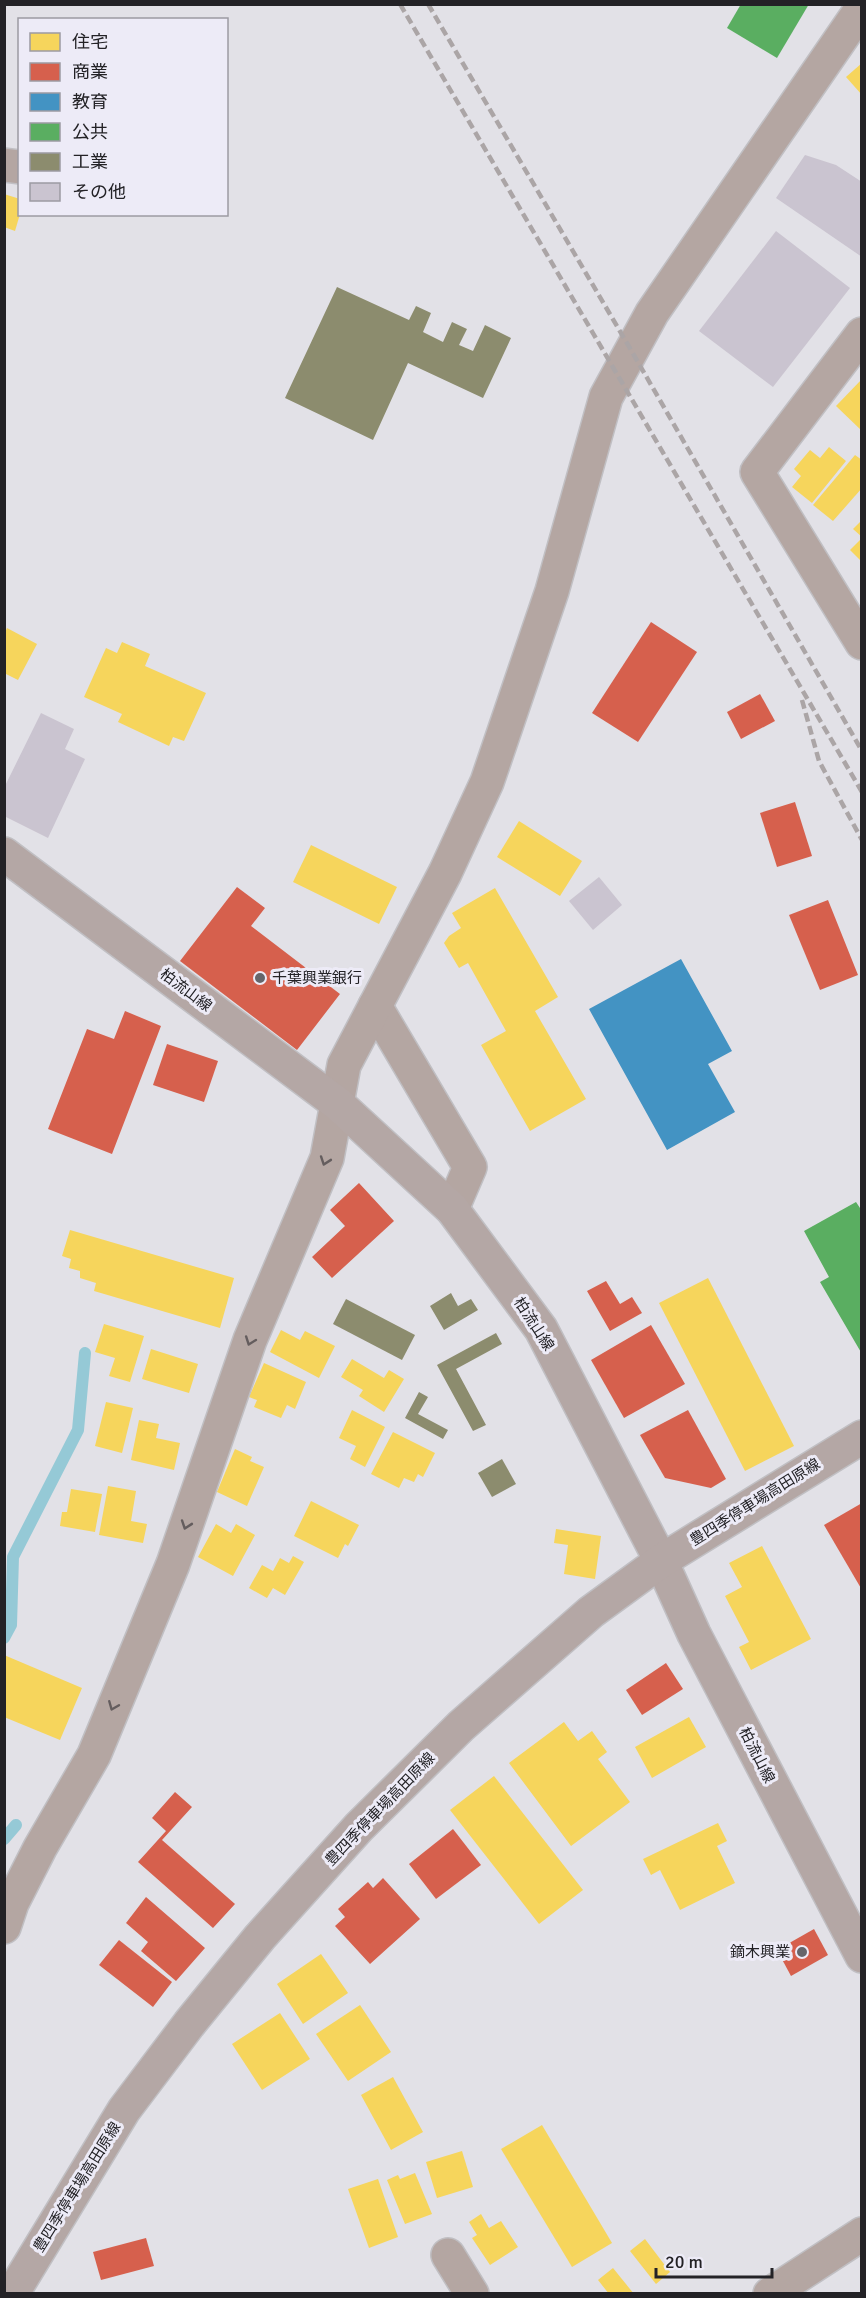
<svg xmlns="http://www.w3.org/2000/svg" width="866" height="2298" font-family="Signika,'Noto Sans JP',sans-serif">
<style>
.homes{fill:#f6d55c}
.shops{fill:#d6604d}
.schools{fill:#4393c3}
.public{fill:#5aae61}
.industry{fill:#8c8c6e}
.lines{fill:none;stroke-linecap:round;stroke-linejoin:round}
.stream{stroke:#95c9d6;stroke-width:12}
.building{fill:#cac4d0}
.minor-casing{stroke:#c0bfc3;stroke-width:36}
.major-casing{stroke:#c0bfc3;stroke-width:36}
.minor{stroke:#b4a6a2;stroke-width:33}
.major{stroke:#b4a7a5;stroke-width:33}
.rail{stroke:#aba5a6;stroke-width:4.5;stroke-dasharray:9 4.5;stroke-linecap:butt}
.oneway{stroke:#645d5e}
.poi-dot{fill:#66656a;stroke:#edebf7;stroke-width:2}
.labels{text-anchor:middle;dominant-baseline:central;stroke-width:6;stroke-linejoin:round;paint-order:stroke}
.poi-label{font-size:15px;fill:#232226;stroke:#edebf7;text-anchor:start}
.street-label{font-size:15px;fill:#232226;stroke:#edebf7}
</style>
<rect width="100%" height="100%" fill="#e2e1e7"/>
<g class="homes">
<polygon points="862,63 862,95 846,77"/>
<polygon points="4,194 20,199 20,214 15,231 4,227"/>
<polygon points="862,379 862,431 836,406"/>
<polygon points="829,447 846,461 812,503 792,487 801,476 794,469 810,450 820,458"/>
<polygon points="855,455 862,460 862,488 833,521 813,505"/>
<polygon points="862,520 862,537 853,529"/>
<polygon points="862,538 862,562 850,550"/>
<polygon points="7,628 37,644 18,680 4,673 4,635"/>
<polygon points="122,642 150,654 145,666 206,693 184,741 173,737 169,746 118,722 122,714 84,697 106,648 117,653"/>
<polygon points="519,821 582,861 560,896 497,857"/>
<polygon points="311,845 397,887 379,924 293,882"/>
<polygon points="495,888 558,997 535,1011 586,1099 530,1131 481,1045 506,1031 468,963 459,968 444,943 449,936 461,928 452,913"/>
<polygon points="70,1230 234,1278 220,1328 94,1291 96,1283 80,1278 80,1271 69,1268 71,1259 62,1256"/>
<polygon points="708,1278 794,1446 745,1471 659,1303"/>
<polygon points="104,1324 144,1336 130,1382 109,1376 115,1358 95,1352"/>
<polygon points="281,1330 300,1340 305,1331 335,1346 319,1378 270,1352"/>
<polygon points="151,1349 198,1364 189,1393 142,1379"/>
<polygon points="352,1359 384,1378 389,1370 404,1379 384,1412 359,1396 363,1390 341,1377"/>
<polygon points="264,1363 306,1382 295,1409 287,1405 281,1418 254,1407 257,1400 249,1397"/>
<polygon points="106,1402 133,1408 122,1453 95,1446"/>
<polygon points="352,1410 385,1427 365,1467 350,1459 356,1446 339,1438"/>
<polygon points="139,1420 159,1424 156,1438 180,1443 174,1470 131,1460"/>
<polygon points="393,1432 435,1453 423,1477 418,1474 414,1482 404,1478 399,1488 371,1474"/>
<polygon points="235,1449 252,1457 250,1461 264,1467 247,1506 217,1492"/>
<polygon points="108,1486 136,1491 131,1521 147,1524 143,1543 99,1535"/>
<polygon points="71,1489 102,1494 95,1532 60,1526 62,1512 67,1512"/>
<polygon points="311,1501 359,1525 348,1546 345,1544 338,1558 294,1536"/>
<polygon points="216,1524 231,1533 236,1524 255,1535 233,1576 198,1557"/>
<polygon points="556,1529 601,1536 595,1579 564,1574 568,1545 554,1543"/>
<polygon points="762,1546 811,1639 751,1670 739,1647 749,1642 725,1596 742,1587 729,1563"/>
<polygon points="293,1556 304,1562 285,1595 273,1588 267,1598 249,1588 262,1565 273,1571 280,1558 289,1563"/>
<polygon points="4,1655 82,1688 60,1740 4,1717"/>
<polygon points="689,1717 706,1747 652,1778 635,1747"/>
<polygon points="564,1722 578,1741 592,1731 607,1752 598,1759 630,1802 571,1846 509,1763"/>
<polygon points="494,1776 583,1890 539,1924 450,1810"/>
<polygon points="718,1823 727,1841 717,1846 735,1883 680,1910 660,1870 651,1875 643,1859"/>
<polygon points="321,1954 348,1993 303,2024 277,1984"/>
<polygon points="360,2005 391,2052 348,2081 316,2034"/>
<polygon points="280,2013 310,2059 262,2090 232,2044"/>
<polygon points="393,2077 423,2132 391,2150 361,2095"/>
<polygon points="542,2125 612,2243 572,2267 501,2149"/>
<polygon points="462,2151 473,2187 437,2198 426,2162"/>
<polygon points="415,2173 432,2214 405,2224 387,2180 398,2175 400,2179"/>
<polygon points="378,2179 398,2237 369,2248 348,2189"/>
<polygon points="481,2214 489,2228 501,2221 518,2247 490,2265 472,2238 477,2235 469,2222"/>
<polygon points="645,2239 670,2272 656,2284 630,2251"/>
<polygon points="613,2268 634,2294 609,2294 598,2280"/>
</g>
<g class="shops">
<polygon points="651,622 697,652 638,742 592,713"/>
<polygon points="760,694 775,721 741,739 727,712"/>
<polygon points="795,802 812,856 777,867 760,813"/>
<polygon points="237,887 265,908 251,926 340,994 297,1050 180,961"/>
<polygon points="828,900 858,975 820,990 789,915"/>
<polygon points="125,1011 161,1026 112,1154 48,1129 87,1029 114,1039"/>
<polygon points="167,1044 218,1061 204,1102 153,1085"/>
<polygon points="359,1183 394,1221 332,1278 312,1257 345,1226 330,1210"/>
<polygon points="606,1281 620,1304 632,1297 642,1313 610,1331 587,1291"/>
<polygon points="651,1325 685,1384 624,1418 591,1360"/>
<polygon points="688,1410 726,1479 711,1488 665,1478 640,1435"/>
<polygon points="862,1503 862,1590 824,1525"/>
<polygon points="666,1663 683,1689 642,1715 626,1690"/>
<polygon points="175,1792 192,1807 162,1840 235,1904 213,1928 138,1862 166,1831 152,1818"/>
<polygon points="453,1829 481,1865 436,1899 409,1864"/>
<polygon points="383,1878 420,1919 370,1964 335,1926 345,1917 338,1909 368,1882 373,1888"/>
<polygon points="146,1897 205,1948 176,1981 141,1951 148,1942 126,1923"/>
<polygon points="814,1929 828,1955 791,1976 777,1950"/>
<polygon points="119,1940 172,1982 153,2007 99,1965"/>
<polygon points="146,2238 154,2266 101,2280 93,2252"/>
</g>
<polygon class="schools" points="681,959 732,1051 708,1064 735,1112 667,1150 589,1009"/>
<g class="public">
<polygon points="741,4 809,4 777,58 727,28"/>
<polygon points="856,1202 862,1211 862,1354 820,1282 829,1277 804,1231"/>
</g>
<g class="industry">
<polygon points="337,287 409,320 416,306 431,313 423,332 443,342 452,322 467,329 459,345 473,351 485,325 511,338 483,398 408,363 373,440 285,398"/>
<polygon points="451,1293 458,1306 471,1299 478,1310 444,1330 430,1306"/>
<polygon points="346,1299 415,1335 402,1360 333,1324"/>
<polygon points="496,1333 502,1344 456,1369 486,1425 473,1431 437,1365"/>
<polygon points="419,1392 428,1397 418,1414 448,1430 443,1439 405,1418"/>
<polygon points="502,1459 516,1484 492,1497 478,1473"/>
</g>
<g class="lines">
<g class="stream">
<polyline points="4,1638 11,1625 13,1557 78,1430 85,1353"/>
<polyline points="4,1839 16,1825"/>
</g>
</g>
<g class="building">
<polygon points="805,155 836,165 862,182 862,257 776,198"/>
<polygon points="776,231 850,288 773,387 699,331"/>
<polygon points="41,713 74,729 65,749 85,759 48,838 4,816 4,788"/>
<polygon points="599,877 622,905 593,930 569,901"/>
</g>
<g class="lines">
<g class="minor-casing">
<g id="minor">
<polyline points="4,165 20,167"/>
<polyline points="862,334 757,472 862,643"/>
<polyline points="375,1006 470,1167 452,1209"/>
<polyline points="4,1927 12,1903 40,1848 94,1755 173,1564 250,1340 327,1158 344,1065 445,873 487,782 552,591 606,397 652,313 862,8"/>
<polyline points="448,2255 472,2294"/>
<polyline points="770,2294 862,2234"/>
</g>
</g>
<g class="major-casing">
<g id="major">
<polyline points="4,854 338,1104 452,1209 541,1329 661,1561 694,1634 862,1956"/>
<polyline points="12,2294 124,2110 189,2024 260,1937 359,1827 461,1726 591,1612 661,1561 862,1437"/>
</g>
</g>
<use href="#minor" class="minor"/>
<use href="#major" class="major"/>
<g class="rail">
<polyline points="400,4 862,792"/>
<polyline points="428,4 631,350 862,751"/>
<polyline points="802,700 819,761 862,840"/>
</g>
</g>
<defs><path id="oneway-chevron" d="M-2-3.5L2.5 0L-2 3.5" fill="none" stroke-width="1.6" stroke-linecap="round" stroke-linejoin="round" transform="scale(1.5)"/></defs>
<g class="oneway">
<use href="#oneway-chevron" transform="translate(325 1161) rotate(109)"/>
<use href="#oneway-chevron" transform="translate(250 1341) rotate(110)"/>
<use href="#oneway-chevron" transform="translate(186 1525) rotate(109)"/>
<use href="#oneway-chevron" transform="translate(113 1706) rotate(112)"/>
</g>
<g class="poi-dot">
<circle cx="260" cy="978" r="6"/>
<circle cx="802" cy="1952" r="6"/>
</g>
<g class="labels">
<g class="poi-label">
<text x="272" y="978">千葉興業銀行</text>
<text x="790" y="1952" text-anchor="end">鏑木興業</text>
</g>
<g class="street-label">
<text transform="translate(186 990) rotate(37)">柏流山線</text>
<text transform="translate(534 1324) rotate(57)">柏流山線</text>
<text transform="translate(755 1502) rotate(-32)">豊四季停車場高田原線</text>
<text transform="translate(757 1755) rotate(63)">柏流山線</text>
<text transform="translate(380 1809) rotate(-46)">豊四季停車場高田原線</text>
<text transform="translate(77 2187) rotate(-58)">豊四季停車場高田原線</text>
</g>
</g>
<rect width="866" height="2298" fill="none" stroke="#232226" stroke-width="12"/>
<rect x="18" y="18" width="210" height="198" fill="#edebf7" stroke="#9c9ba3" stroke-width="1.5"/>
<rect x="30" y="33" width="30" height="18" fill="#f6d55c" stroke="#9c9ba3" stroke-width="1.5"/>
<text x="72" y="48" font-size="18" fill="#232226">住宅</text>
<rect x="30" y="63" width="30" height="18" fill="#d6604d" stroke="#9c9ba3" stroke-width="1.5"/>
<text x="72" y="78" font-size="18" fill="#232226">商業</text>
<rect x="30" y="93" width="30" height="18" fill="#4393c3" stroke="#9c9ba3" stroke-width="1.5"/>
<text x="72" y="108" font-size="18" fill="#232226">教育</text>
<rect x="30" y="123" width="30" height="18" fill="#5aae61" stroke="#9c9ba3" stroke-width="1.5"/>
<text x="72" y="138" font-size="18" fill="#232226">公共</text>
<rect x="30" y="153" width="30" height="18" fill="#8c8c6e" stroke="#9c9ba3" stroke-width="1.5"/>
<text x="72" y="168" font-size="18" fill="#232226">工業</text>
<rect x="30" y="183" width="30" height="18" fill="#cac4d0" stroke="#9c9ba3" stroke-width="1.5"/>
<text x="72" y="198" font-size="18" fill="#232226">その他</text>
<path d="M656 2268v9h116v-9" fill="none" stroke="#232226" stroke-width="3"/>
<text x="665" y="2268" font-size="18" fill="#232226" stroke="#edebf7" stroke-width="4.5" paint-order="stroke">20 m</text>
</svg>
